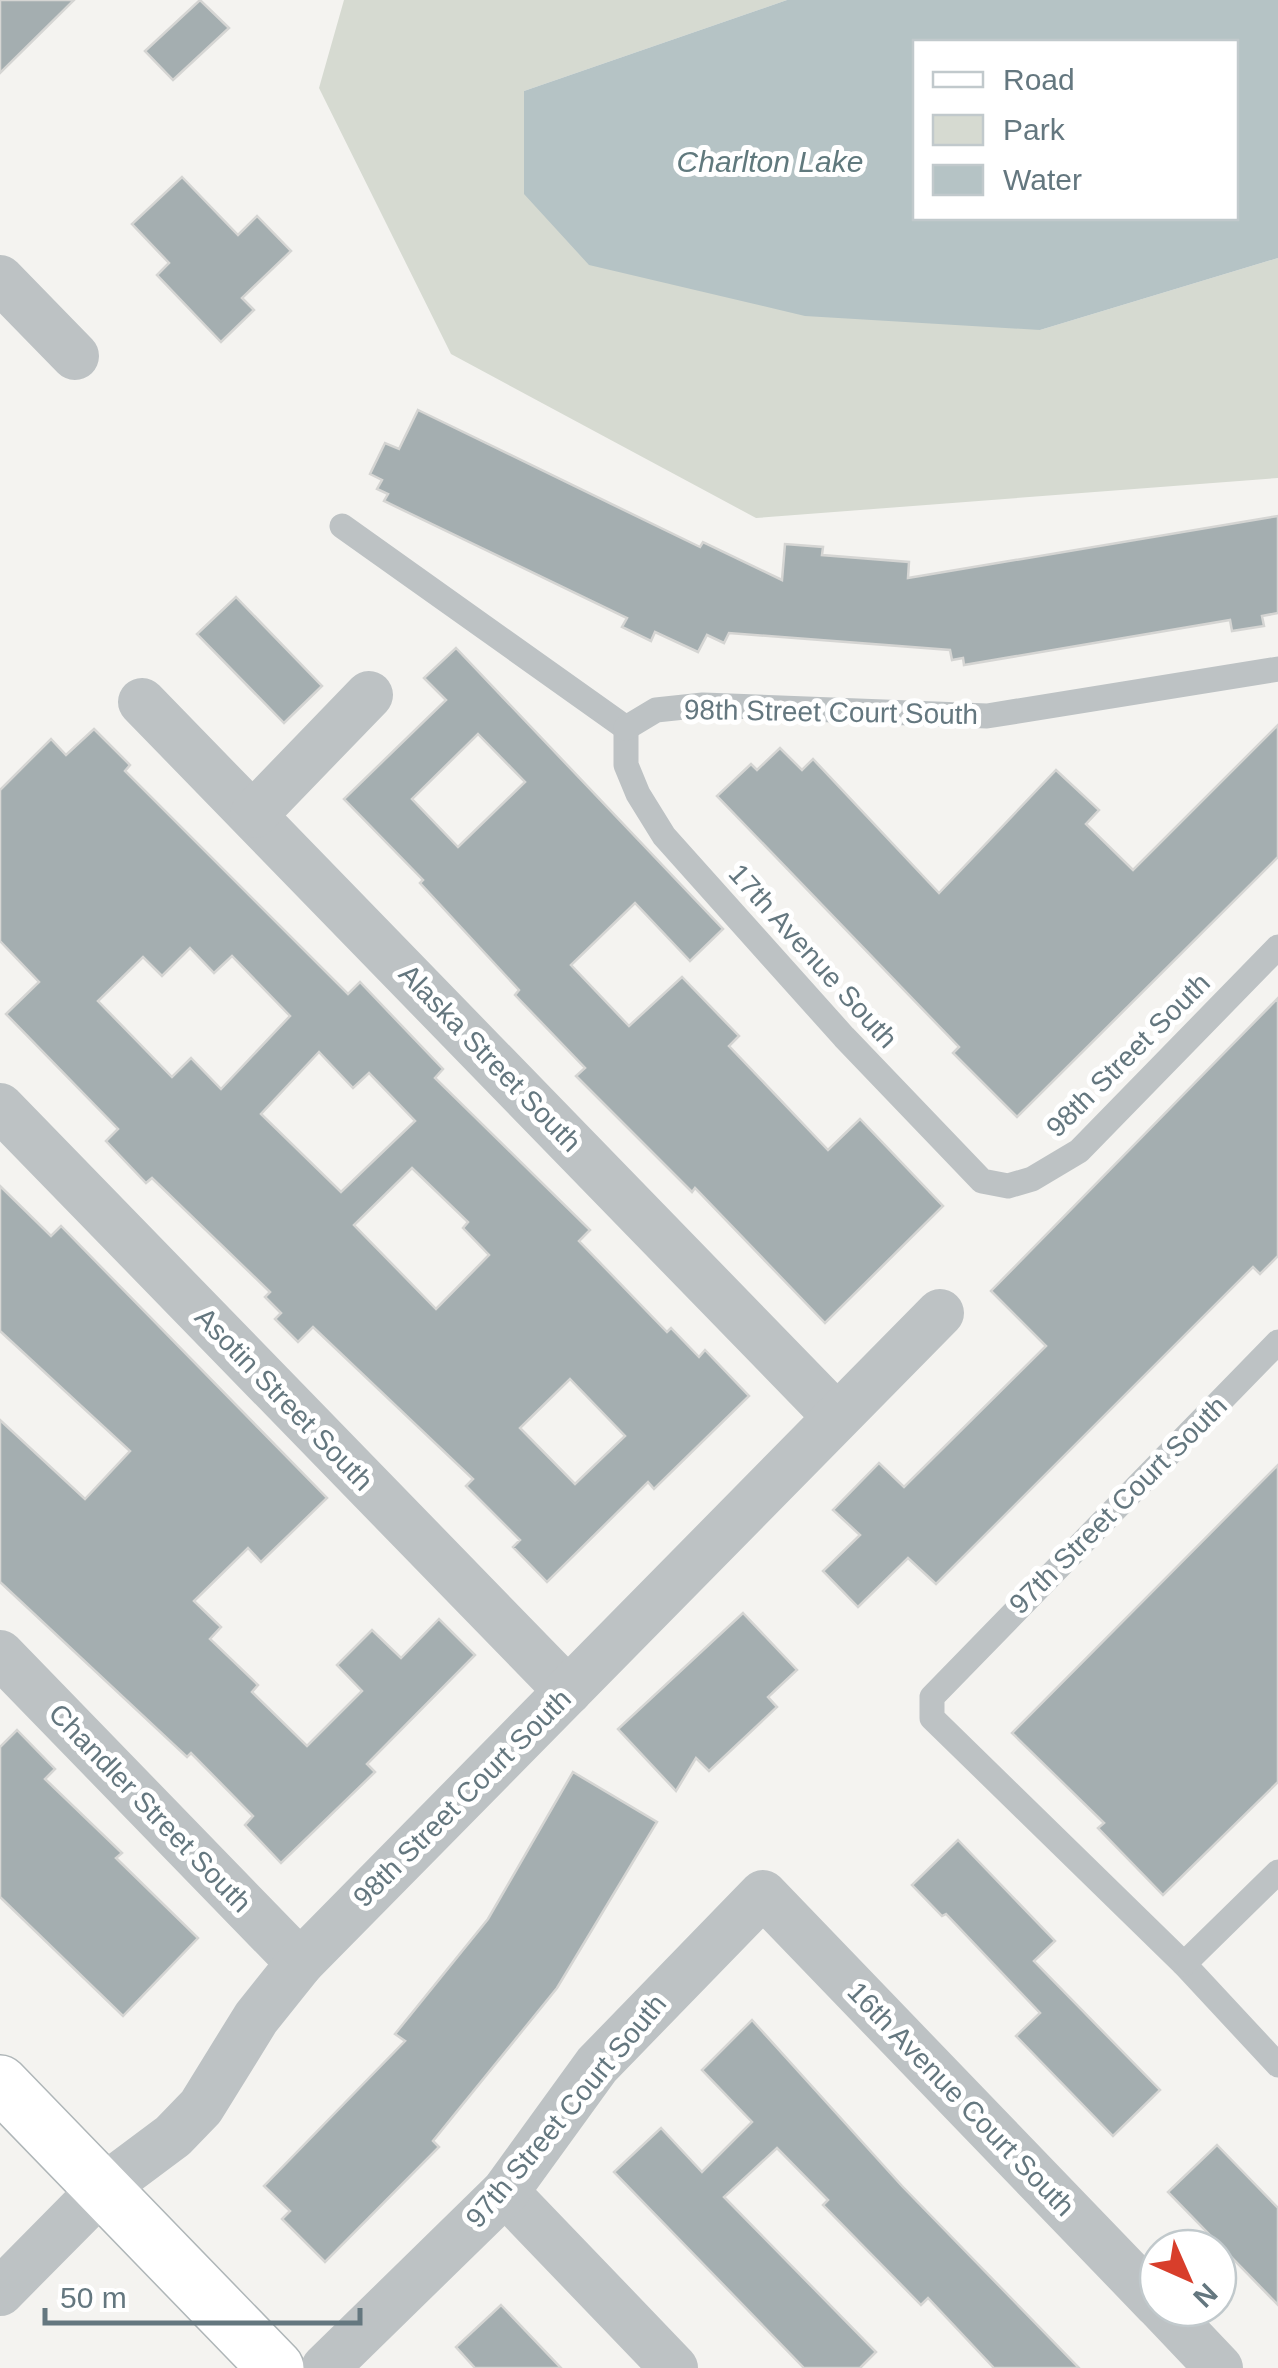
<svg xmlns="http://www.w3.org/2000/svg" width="1278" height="2368" font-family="Arial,sans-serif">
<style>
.green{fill:#d6dad1}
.water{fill:#b5c3c5;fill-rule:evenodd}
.building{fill:#a4aeb0;stroke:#d5d5d3;stroke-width:2.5;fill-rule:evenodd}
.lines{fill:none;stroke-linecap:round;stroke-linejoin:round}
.secondary-casing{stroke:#afb6b8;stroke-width:58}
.lane{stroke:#bdc2c4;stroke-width:25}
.street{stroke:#bdc2c4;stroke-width:48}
.secondary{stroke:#fff;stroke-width:55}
.labels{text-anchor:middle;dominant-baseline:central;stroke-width:10;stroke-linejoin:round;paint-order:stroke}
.street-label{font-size:28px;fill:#64777f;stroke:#fff}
.water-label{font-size:30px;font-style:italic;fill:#60797d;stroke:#fff}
</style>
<rect width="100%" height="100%" fill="#f4f3f0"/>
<polygon class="green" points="344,0 787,0 524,91 1040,330 1278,258 1278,478 756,518 451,354 319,88"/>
<path class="water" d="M787 0H1278V258L1040 330 805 316 589 265 524 194V91ZM916 42H1236V218H916Z"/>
<g class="building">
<polygon points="0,0 74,0 0,73"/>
<polygon points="200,0 229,28 173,80 145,51"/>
<polygon points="182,177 238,235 257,216 291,251 242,298 254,310 221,342 157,275 169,263 132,224"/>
<polygon points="418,410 700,547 703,542 782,580 785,544 823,547 822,555 909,562 908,578 1278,516 1278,613 1262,616 1264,626 1232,631 1230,620 964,665 963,658 952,660 950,650 729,633 724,643 707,635 698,652 655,632 651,641 622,627 627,618 384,501 388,494 377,489 382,480 370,474 385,443 399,449"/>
<polygon points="236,597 322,686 284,723 197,634"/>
<path d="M456 648 723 929 690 961 635 903 571 965 629 1026 682 977 739 1036 729 1046 828 1150 860 1119 943 1206 825 1323 695 1188 692 1192 576 1076 585 1068 515 995 519 990 420 883 423 880 344 799 446 700 424 678ZM478 734 525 782 458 847 412 799Z"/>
<polygon points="1278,725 1278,857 1017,1117 953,1053 959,1047 717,796 751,764 757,770 780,748 802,770 813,759 939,893 1056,770 1099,810 1086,824 1133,870"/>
<path d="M94 729 130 765 125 771 348 994 360 982 443 1069 435 1078 590 1230 579 1241 667 1332 671 1328 699 1357 705 1350 749 1396 654 1489 648 1482 547 1582 513 1547 520 1540 466 1486 473 1479 313 1327 298 1342 275 1319 281 1313 265 1297 270 1292 152 1178 146 1183 106 1141 118 1129 6 1014 39 982 0 941V790L51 739 66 755ZM190 948 214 973 232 956 290 1016 221 1089 191 1058 172 1077 98 1001 143 957 162 976ZM319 1052 353 1088 369 1073 415 1121 341 1192 261 1114ZM412 1168 468 1222 463 1228 489 1255 436 1309 354 1225ZM570 1379 625 1436 575 1484 520 1428Z"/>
<polygon points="1278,998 1278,1256 1260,1274 1253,1267 936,1584 908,1558 858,1607 823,1571 860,1535 833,1510 879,1463 904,1487 1046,1346 991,1291"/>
<polygon points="0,1186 51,1236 61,1226 327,1498 261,1562 248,1548 194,1601 221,1627 210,1639 258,1685 252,1692 307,1746 362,1691 337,1665 372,1630 401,1658 439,1619 475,1655 367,1764 375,1772 281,1863 245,1825 253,1816 191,1753 187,1757 0,1582 0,1420 85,1499 130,1451 0,1331"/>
<polygon points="1278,1465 1278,1782 1163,1895 1098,1828 1104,1823 1012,1733"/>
<polygon points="743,1613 797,1670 768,1697 777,1707 709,1771 696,1758 676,1791 618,1729"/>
<polygon points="17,1730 55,1769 45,1779 122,1853 116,1858 198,1938 123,2016 0,1897 0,1747"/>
<polygon points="573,1772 657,1822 557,1988 433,2141 439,2147 325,2262 282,2219 290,2211 264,2186 405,2041 395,2034 488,1919"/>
<polygon points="958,1840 1055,1941 1034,1961 1160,2090 1113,2136 1016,2036 1040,2013 946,1914 942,1916 912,1885"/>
<polygon points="752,2020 902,2186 1079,2368 994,2368 928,2298 921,2305 823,2205 828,2200 777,2148 724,2197 876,2352 860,2368 804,2368 614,2172 661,2128 702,2172 752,2122 702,2070"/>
<polygon points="1217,2145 1278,2208 1278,2305 1168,2192"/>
<polygon points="501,2305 561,2368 475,2368 456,2347"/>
</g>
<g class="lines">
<g class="secondary-casing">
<polyline id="secondary" points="0,2083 276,2368"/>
</g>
<g class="lane">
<polyline points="342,526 626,728"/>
<polyline points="626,728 626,765 638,794 664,836 844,1037 982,1181 1008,1186 1032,1179 1079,1151 1278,947"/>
<polyline points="626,728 656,710 703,705 987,716 1278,669"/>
<polyline points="1278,1342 932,1697 932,1718 1184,1964 1278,2065"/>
<polyline points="1184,1964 1278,1872"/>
</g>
<g class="street">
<polyline points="0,279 75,356"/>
<polyline points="142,702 836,1416"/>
<polyline points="254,814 369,695"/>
<polyline points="0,1107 568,1691"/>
<polyline points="0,1654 300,1963"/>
<polyline points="505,2192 674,2368"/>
<polyline points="0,2292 102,2189 173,2136 201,2107 256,2018 300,1963 940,1313"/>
<polyline points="1162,2308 1219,2368"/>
<polyline points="325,2368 505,2192 597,2065 763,1894 1158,2304"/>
</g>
<use href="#secondary" class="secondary"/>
</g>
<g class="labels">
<g class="street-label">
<text transform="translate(831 712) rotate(1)">98th Street Court South</text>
<text transform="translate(813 956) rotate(48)">17th Avenue South</text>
<text transform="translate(1128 1055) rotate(-45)">98th Street South</text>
<text transform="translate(490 1058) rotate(46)">Alaska Street South</text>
<text transform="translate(284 1399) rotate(46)">Asotin Street South</text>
<text transform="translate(1118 1505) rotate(-45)">97th Street Court South</text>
<text transform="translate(462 1798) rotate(-45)">98th Street Court South</text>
<text transform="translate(150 1808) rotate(46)">Chandler Street South</text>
<text transform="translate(961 2099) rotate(46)">16th Avenue Court South</text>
<text transform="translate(566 2111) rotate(-50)">97th Street Court South</text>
</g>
<g class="water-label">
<text x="770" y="161">Charlton Lake</text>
</g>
</g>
<rect x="913" y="40" width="325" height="180" fill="#ffffff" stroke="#c1c9cc" stroke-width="2.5"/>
<rect x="933" y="72" width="50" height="15" fill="#ffffff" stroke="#c1c9cc" stroke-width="2.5"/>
<text x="1003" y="90" font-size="30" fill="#64777f">Road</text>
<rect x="933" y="115" width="50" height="30" fill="#d6dad1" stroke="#c1c9cc" stroke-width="2.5"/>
<text x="1003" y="140" font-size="30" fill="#64777f">Park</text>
<rect x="933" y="165" width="50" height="30" fill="#b5c3c5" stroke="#c1c9cc" stroke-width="2.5"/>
<text x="1003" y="190" font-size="30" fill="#64777f">Water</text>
<g transform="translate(1188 2278) rotate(135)"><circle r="48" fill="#ffffff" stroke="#c1c9cc" stroke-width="2.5"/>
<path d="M0-8L18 38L0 25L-18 38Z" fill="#d83e2b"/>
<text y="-15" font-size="28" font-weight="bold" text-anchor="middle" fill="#64777f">N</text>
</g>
<path d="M45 2308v15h315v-15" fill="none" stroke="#64777f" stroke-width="5"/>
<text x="60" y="2308" font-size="30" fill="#64777f" stroke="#ffffff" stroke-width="8" paint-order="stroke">50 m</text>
</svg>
